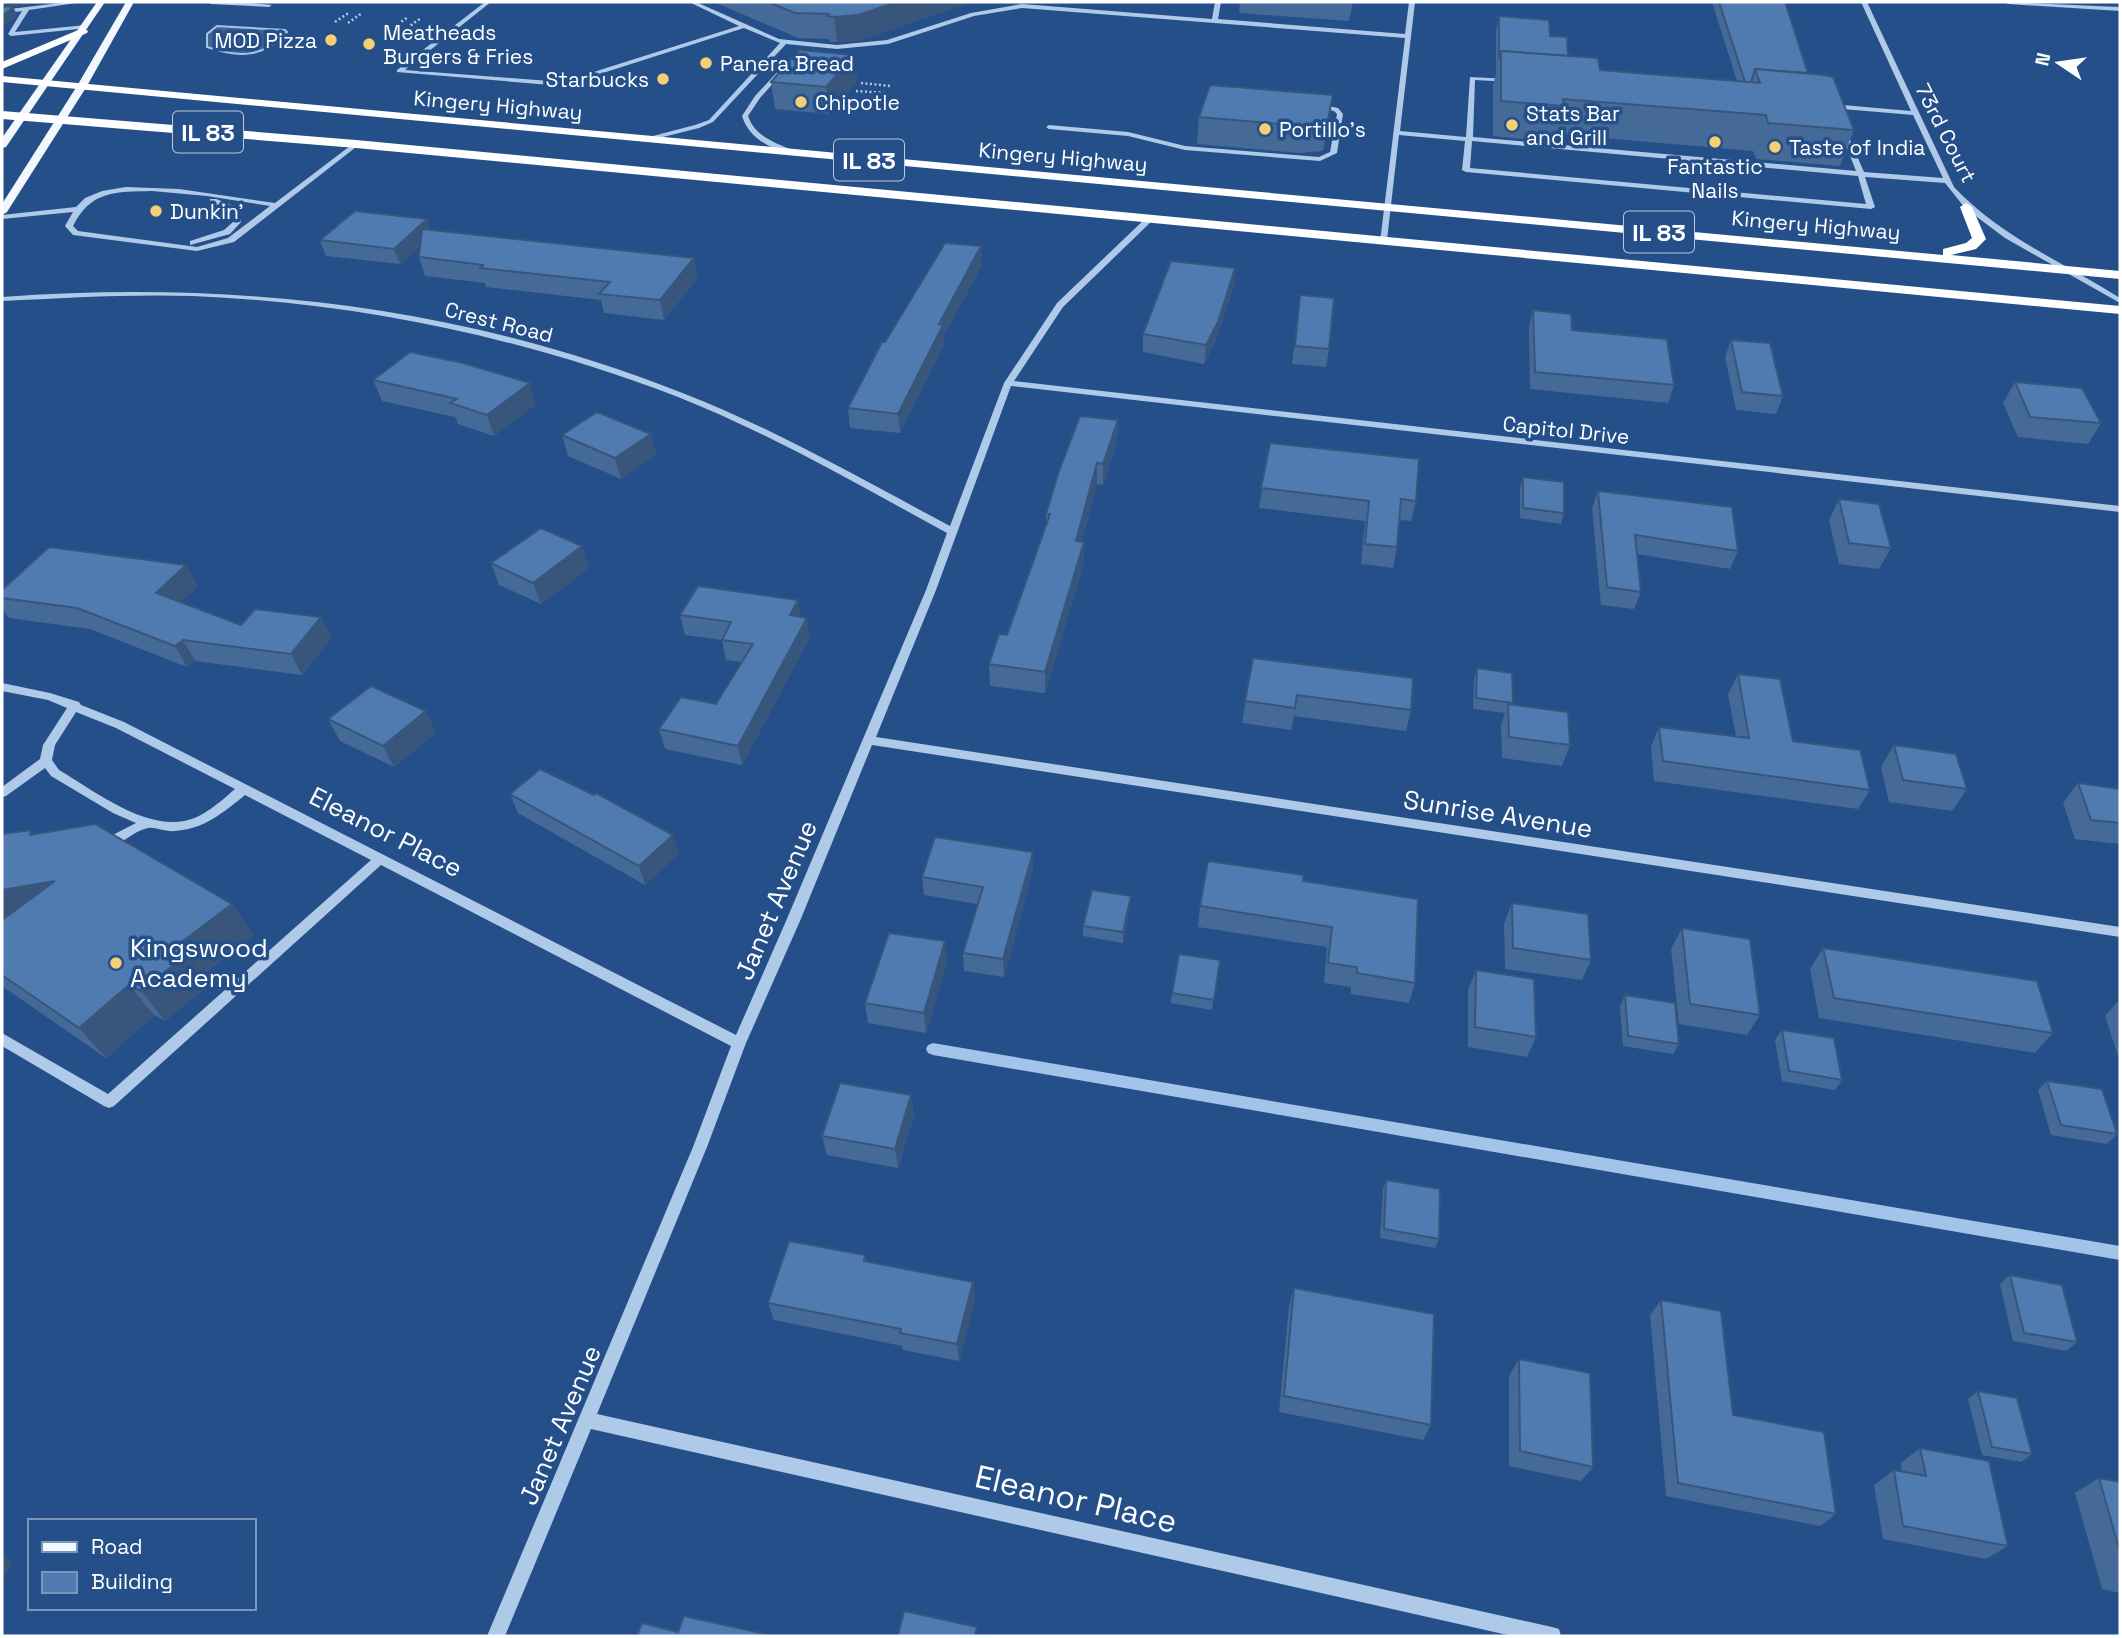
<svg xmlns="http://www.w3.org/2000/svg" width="2122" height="1638" font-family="'Space Grotesk',sans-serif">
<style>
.water{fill:#46658e;stroke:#a3c4ea;stroke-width:2}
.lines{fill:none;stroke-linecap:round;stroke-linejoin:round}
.stream{fill:#a3c4ea;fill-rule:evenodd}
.path{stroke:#afc9e9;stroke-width:2.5;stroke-dasharray:2 2.5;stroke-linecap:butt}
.minor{fill:#afc9e9;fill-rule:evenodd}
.major{fill:#f2f7fe;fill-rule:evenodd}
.highway{fill:#fff;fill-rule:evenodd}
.wall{fill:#456a98}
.shaded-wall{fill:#38567c}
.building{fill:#507bb1;stroke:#38567c;stroke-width:2}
.poi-dot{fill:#f4cf73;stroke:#244f88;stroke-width:2.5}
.labels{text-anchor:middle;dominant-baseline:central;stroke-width:7;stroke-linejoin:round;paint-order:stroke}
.far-poi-label{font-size:21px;fill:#fff;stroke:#244f88;text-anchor:start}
.far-street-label{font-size:21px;fill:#fff;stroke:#244f88}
.shield{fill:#244f88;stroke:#bdcadb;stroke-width:2}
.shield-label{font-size:24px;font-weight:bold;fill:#fff}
.street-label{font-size:26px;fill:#fff;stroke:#244f88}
.poi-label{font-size:26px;fill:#fff;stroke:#244f88;text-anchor:start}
.near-street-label{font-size:32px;fill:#fff;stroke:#244f88}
</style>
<rect width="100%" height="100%" fill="#244f88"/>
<path class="water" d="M217 26 285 30 287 32C263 58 239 58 207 47V34Z"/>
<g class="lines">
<polygon class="stream" points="933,1043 2120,1246 2120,1260 933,1055 928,1053 926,1049 928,1045"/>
<g class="path">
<polyline points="335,22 350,12"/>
<polyline points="348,23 362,13"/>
<polyline points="394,27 408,17"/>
<polyline points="407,28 421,18"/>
<polyline points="861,83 891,86"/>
<polyline points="856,91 886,93"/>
</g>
<g class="minor">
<polygon points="68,2 83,2 29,10 15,32 86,25 88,28 11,36 8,34 22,11 2,14 2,10"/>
<polygon points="208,2 241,2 272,5 269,7 211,4"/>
<path d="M485 2H491L405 70 562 82 739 26 689 2H696L779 39 837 45 887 40 971 13 1022 4 1212 19 1215 2H1221L1218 19 1405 34 1409 2H1415L1400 131 1466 137 1470 77 1509 79 1511 80V82L1475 80 1473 137 1856 171 1839 128 1842 126 1845 128 1864 172 1943 178 1913 115 1831 108 1828 106 1831 104 1911 111 1861 2H1867L1954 187C2001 237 2063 262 2120 298V303L2005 238 1965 208 1945 183 1865 177 1875 207 1871 209 1466 172 1462 170 1465 141 1399 135 1387 240 1380 242 1405 38 1022 8 974 16 888 44 837 49 786 44 713 122 699 128 647 141 645 140V138L695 125 709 120 780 43 744 28 562 86 397 72V70ZM1472 141 1858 176 1866 204 1470 168Z"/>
<polygon points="2005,2 2120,7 2120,11 2008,4"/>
<path d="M782 67 787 68 760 98 748 116C755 136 773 142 792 150L793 152 789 154C768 147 749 138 742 116L755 96Z"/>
<polygon points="1315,103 1338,108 1343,114 1337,153 1320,161 1185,150 1128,136 1049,129 1046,127 1049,125 1128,132 1185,146 1319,157 1330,152 1337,114 1334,111 1313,106 1313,104"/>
<path d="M354 143 360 144 234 242 197 251 73 235 65 226 73 212 2 219V215L76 207 85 198 102 191 126 187 179 189 275 203ZM152 191 207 196 270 206 228 238 197 247 78 231 73 226C91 190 116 192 152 191Z"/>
<polygon points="210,199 216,199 237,207 241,222 230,234 190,245 190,241 224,230 233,222 231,210 210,203"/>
<path d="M1148 216 1155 218 1063 307 1014 381 2120 506V512L1011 386 936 590 876 737 2120 927V937L872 745 800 921 746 1043 707 1147 597 1414 1552 1627 1559 1629 1561 1636H1512L591 1429 505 1636H487L693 1147 731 1046 381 865 114 1106 109 1108 104 1106 2 1046V1033L108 1094 371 860 245 795C224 812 203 830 174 831 166 832 155 827 148 828 131 831 116 852 99 848L97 845 99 842 136 823 113 813 51 776 45 768 6 796 2 797V787L40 759 43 745 67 708 48 700 2 691V683L50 693 79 702 81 705 124 722 736 1035 786 921 926 590 947 533C859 485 771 434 678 397 522 337 359 303 193 296 129 294 65 298 2 301V297C239 280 463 306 685 394 777 430 863 480 950 526L1004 383 1057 303ZM76 712 116 728 235 789C221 801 203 818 184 821 143 829 93 790 59 770L52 760 55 745Z"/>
</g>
<g class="major">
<polygon points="97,2 105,2 6,147 2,148 2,138"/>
<polygon points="126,2 134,2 87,86 7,212 2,215 2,204 77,86"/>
</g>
<g class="highway">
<polygon points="83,28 88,31 87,33 2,69 2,62"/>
<polygon points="2,76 1943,255 1943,249 1966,243 1972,238 1960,207 1966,203 1972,207 1986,239 1976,249 1951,255 2120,271 2120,279 2,82"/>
<polygon points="2,111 356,140 2120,306 2120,314 356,148 2,119"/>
</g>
</g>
<g class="wall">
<polygon points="714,2 972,2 861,40 837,42 830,42 829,39 798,38"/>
<polygon points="1240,2 1353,2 1349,21 1239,13"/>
<polygon points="1712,2 1785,2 1808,73 1854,130 1840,166 1756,159 1753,151 1557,134 1555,142 1493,136 1493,85 1496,73 1496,31 1499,16 1550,36 1568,56 1600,70 1737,81"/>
<polygon points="854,55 857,81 829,114 775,109 771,82"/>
<polygon points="1199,117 1329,121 1323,151 1300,153 1197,144"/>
<polygon points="430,230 698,277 664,320 604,313 601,300 486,287 485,283 425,276 419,257 420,246 400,264 326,256 320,240"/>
<polygon points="982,265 943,337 944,344 900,433 850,428 848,408 885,342"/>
<polygon points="1234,286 1216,340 1204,364 1143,352 1143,334"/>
<polygon points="1300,295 1329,349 1326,367 1292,364"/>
<polygon points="1533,310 1674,385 1668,403 1530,389 1529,327"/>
<polygon points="1731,340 1783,396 1776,414 1736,410 1725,357"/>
<polygon points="373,380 536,404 494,436 458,424 455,417 382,401"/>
<polygon points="2015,382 2101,423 2088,444 2018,437 2003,403"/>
<polygon points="1118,420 1117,441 1103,485 1097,484 1081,542 1084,542 1084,563 1045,693 990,686 989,664 1007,635 1046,525 1046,514"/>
<polygon points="651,434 656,455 621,479 568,456 562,435"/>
<polygon points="1270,443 1416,501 1411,521 1399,520 1397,547 1393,568 1361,564 1365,521 1259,508"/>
<polygon points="1523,477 1564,513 1561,524 1520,518 1520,488"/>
<polygon points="1598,491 1738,551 1730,569 1637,554 1641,592 1634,609 1601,605 1592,508"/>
<polygon points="1839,499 1891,548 1879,569 1839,564 1829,520"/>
<polygon points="582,546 589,568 541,604 499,585 491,563"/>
<polygon points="198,586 180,602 241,625 321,617 332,638 302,675 195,661 187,667 90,629 9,618 2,608 2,590"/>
<polygon points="798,600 801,617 810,637 742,765 665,749 659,729 716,704 742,662 726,660 722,640 685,635 680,615"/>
<polygon points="1253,658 1411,710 1406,731 1294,716 1291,730 1242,723"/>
<polygon points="1477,668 1513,703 1512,704 1570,745 1562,766 1502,758 1501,725 1505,713 1473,709 1474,679"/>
<polygon points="1738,674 1793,741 1870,790 1858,809 1654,781 1651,747 1659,727 1736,737 1728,694"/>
<polygon points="328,719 436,732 394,767 340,741"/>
<polygon points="1894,745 1967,789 1952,811 1889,802 1881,767"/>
<polygon points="2078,783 2120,789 2120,844 2075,839 2063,803"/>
<polygon points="510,794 679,853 645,885 518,813"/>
<polygon points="2,834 35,834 232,904 253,935 205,973 213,982 165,1021 154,1015 106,1058 2,986"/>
<polygon points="1033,852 1033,870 1004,977 964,971 963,953 978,904 924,895 922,877"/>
<polygon points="1303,881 1415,983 1409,1003 1351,994 1351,987 1324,983 1327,947 1198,927 1200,906"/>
<polygon points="1131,896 1130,906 1123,943 1083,936 1083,926"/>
<polygon points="1512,903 1591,960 1582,980 1505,969 1504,924"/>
<polygon points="1682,928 1760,1015 1747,1035 1679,1024 1671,949"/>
<polygon points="1823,948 2053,1033 2035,1053 1819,1018 1810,969"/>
<polygon points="1220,960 1212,1010 1171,1003 1172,993"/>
<polygon points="947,962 926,1033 868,1023 865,1003"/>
<polygon points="1476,970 1536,1037 1527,1057 1468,1047 1468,990"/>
<polygon points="1625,995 1679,1044 1673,1054 1623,1046 1620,1006"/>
<polygon points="2120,999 2120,1062 2105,1016"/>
<polygon points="1782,1030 1842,1080 1835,1090 1782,1081 1775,1040"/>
<polygon points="2047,1081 2117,1134 2107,1144 2051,1135 2038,1090"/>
<polygon points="911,1095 914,1115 898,1168 827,1155 822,1136"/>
<polygon points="1386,1180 1439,1239 1435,1248 1380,1238 1383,1189"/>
<polygon points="865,1255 867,1262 973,1282 975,1299 959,1361 903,1350 902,1346 774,1320 768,1303"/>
<polygon points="2010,1275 2077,1342 2066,1351 2013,1341 2000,1284"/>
<polygon points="1294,1288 1431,1425 1423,1440 1279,1412 1289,1306"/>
<polygon points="1661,1300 1733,1415 1836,1514 1820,1526 1666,1496 1650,1315"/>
<polygon points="1519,1359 1593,1467 1581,1481 1509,1466 1509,1376"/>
<polygon points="1978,1391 2032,1454 2021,1462 1982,1455 1968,1399"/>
<polygon points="1920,1448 2008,1546 1986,1559 1883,1539 1874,1485 1894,1470 1902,1472 1901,1463"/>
<polygon points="2099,1478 2120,1482 2120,1593 2102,1589 2075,1493"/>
</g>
<g class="shaded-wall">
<polygon points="2,2 48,2 13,7 17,14 14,20 2,26"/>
<polygon points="897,2 972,2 861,40 837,42 834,17"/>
<polygon points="854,55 857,81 829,114 826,87"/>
<polygon points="1333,95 1329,121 1323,151 1327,124"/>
<polygon points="427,219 432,235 400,264 394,249"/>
<polygon points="981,246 982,265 943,337 944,344 900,433 898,414 939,324"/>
<polygon points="694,258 698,277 664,320 660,300"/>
<polygon points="1235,268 1234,286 1216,340 1204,364 1206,345"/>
<polygon points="530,383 536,404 494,436 487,415"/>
<polygon points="1118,420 1117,441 1103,485 1103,464"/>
<polygon points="651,434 656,455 621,479 615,458"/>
<polygon points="1097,463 1097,484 1075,562 1076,541"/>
<polygon points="1084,542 1084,563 1045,693 1045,672"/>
<polygon points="582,546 589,568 541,604 533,583"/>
<polygon points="186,565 198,586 168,614 156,593"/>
<polygon points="798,600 802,619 790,615"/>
<polygon points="321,617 332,638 302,675 291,654"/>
<polygon points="807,618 810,637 742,765 738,746"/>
<polygon points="183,640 195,661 187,667 175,646"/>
<polygon points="426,711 436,732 394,767 383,746"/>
<polygon points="673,835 679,853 645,885 639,866"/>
<polygon points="1033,852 1033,870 1004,977 1003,959"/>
<polygon points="55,881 2,925 2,890"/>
<polygon points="1131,896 1130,906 1123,943 1123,932"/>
<polygon points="232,904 253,935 205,973 213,982 165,1021 141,991 178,945"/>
<polygon points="945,941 947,962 926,1033 924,1013"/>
<polygon points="129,985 154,1015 106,1058 79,1028"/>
<polygon points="911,1095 914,1115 898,1168 895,1149"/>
<polygon points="973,1282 975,1299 959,1361 957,1344"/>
<polygon points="2,1556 13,1562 2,1580"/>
</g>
<g class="building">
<polygon points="768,2 897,2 858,15 834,17 827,16 829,14 795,13"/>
<polygon points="1719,2 1785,2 1808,73 1755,69 1751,82 1745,82"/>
<polygon points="13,6 9,11 2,15 2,7"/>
<polygon points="1499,16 1549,20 1550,36 1567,37 1568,56 1501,51 1499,58"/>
<polygon points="799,50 854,55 826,87 771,82"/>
<polygon points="1501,51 1598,58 1600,70 1760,83 1755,69 1824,75 1833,77 1854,130 1768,123 1766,115 1563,99 1564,106 1501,101"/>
<polygon points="1210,85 1333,95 1327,124 1303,126 1199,117"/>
<polygon points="355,211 427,219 394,249 320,240"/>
<polygon points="422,229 694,258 660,300 599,294 610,282 480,268 483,265 419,257"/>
<polygon points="945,243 981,246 939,324 943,325 898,414 848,408 882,342 885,342"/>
<polygon points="1171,261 1235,268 1218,322 1206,345 1143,334"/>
<polygon points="1300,295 1334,298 1329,349 1295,346"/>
<polygon points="1533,310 1571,314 1572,330 1667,339 1674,385 1535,372"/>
<polygon points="1731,340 1770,343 1783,396 1742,392"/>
<polygon points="410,352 463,363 530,383 487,415 450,403 457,399 373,380"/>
<polygon points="2015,382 2082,388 2101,423 2030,417"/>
<polygon points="597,412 651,434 615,458 562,435"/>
<polygon points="1080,416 1118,420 1103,464 1097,463 1076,541 1084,542 1045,672 989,664 999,634 1007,635 1050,514 1046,514 1059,471"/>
<polygon points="1270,443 1419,459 1416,501 1401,499 1397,547 1365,544 1369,501 1261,488"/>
<polygon points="1523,477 1564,482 1564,513 1523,508"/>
<polygon points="1598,491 1732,507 1738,551 1635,535 1641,592 1607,587"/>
<polygon points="1839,499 1879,504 1891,548 1849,543"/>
<polygon points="541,528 582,546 533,583 491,563"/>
<polygon points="49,547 186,565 156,593 241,625 255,609 321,617 291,654 183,640 175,646 77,608 2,598 2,590"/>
<polygon points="698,586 798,600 790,615 807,618 738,746 659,729 681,697 716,704 753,644 722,640 731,622 680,615"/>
<polygon points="1253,658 1413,678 1411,710 1297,695 1295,708 1245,701"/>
<polygon points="1477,668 1512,673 1513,703 1476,698"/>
<polygon points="1738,674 1780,679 1793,741 1860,750 1870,790 1663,761 1659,727 1749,738"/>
<polygon points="371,686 426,711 383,746 328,719"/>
<polygon points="1508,704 1568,712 1570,745 1509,737"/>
<polygon points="1894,745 1956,754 1967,789 1903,780"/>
<polygon points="540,769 594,795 596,793 673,835 639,866 510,794"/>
<polygon points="2078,783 2120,789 2120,823 2091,820"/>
<polygon points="95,824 232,904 178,945 190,952 141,991 129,985 79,1028 2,975 2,920 55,881 2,890 2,834 31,830 30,835"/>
<polygon points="935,837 1033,852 1003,959 963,953 983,887 922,877"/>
<polygon points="1208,861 1304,875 1303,881 1418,899 1415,983 1357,973 1357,967 1328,963 1332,927 1200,906"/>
<polygon points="1092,890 1131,896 1123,932 1083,926"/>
<polygon points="1512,903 1588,914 1591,960 1513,948"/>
<polygon points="1682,928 1750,939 1760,1015 1690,1004"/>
<polygon points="889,933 945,941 924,1013 865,1003"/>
<polygon points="1823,948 2037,981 2053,1033 1834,998"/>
<polygon points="1179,954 1220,960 1214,1000 1172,993"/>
<polygon points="1476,970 1534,979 1536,1037 1475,1027"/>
<polygon points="1625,995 1675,1003 1679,1044 1628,1036"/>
<polygon points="1782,1030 1834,1038 1842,1080 1789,1071"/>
<polygon points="2047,1081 2102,1089 2117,1134 2061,1125"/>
<polygon points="840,1083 911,1095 895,1149 822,1136"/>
<polygon points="1386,1180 1440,1189 1439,1239 1384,1229"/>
<polygon points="789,1241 865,1255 864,1261 973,1282 957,1344 900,1333 901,1329 768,1303"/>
<polygon points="2010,1275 2062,1285 2077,1342 2024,1333"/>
<polygon points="1294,1288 1434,1314 1431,1425 1284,1396"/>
<polygon points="1661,1300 1721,1311 1733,1415 1824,1432 1836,1514 1678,1483"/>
<polygon points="1519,1359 1590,1373 1593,1467 1520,1451"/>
<polygon points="1978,1391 2017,1398 2032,1454 1992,1447"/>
<polygon points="1920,1448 1989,1461 2008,1546 1903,1526 1894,1470 1926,1476"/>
<polygon points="2099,1478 2120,1482 2120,1552"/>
<polygon points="904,1611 977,1627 975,1636 898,1636"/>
<polygon points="684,1616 774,1636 637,1636 642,1623 678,1632"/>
</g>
<g class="poi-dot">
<circle cx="331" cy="40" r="7"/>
<circle cx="369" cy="44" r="7"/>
<circle cx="706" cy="63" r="7"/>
<circle cx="663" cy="79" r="7"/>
<circle cx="801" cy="102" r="7"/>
<circle cx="1512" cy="125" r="7"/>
<circle cx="1265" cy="129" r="7"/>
<circle cx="1715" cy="142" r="7"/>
<circle cx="1775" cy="147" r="7"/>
<circle cx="156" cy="211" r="7"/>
<circle cx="116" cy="963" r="7"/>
</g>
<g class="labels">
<g class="far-poi-label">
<text x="383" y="32">Meatheads<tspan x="383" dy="24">Burgers &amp; Fries</tspan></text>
<text x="317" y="40" text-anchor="end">MOD Pizza</text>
<text x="720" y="63">Panera Bread</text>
<text x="649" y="79" text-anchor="end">Starbucks</text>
<text x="815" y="102">Chipotle</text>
<text x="1526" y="113">Stats Bar<tspan x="1526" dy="24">and Grill</tspan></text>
<text x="1279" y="129">Portillo's</text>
<text x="1789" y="147">Taste of India</text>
<text x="1715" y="166" text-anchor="middle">Fantastic<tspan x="1715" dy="24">Nails</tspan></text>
<text x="170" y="211">Dunkin'</text>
</g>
<g class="far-street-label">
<text transform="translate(498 105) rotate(5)">Kingery Highway</text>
<text transform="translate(1946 133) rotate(63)">73rd Court</text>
<text transform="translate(1063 157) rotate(5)">Kingery Highway</text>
<text transform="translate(1816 225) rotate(5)">Kingery Highway</text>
<text transform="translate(499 322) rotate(14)">Crest Road</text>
<text transform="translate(1566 430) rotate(6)">Capitol Drive</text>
</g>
<g class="shield">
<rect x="173" y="111.5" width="70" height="41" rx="5"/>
<rect x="834" y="139.5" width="70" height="41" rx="5"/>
<rect x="1624" y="211.5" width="70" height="41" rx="5"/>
</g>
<g class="shield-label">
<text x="208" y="132">IL 83</text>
<text x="869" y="160">IL 83</text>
<text x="1659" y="232">IL 83</text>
</g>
<g class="street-label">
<text transform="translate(1498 814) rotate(9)">Sunrise Avenue</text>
<text transform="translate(386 832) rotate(27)">Eleanor Place</text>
<text transform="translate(776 900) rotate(-67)">Janet Avenue</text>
<text transform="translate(560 1425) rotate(-67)">Janet Avenue</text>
</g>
<g class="poi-label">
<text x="130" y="948">Kingswood<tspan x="130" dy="30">Academy</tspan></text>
</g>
<g class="near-street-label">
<text transform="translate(1076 1499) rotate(13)">Eleanor Place</text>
</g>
</g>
<rect width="2122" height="1638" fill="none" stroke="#ffffff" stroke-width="7"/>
<rect x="28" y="1519" width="228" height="91" fill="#244f88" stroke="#7c95b8" stroke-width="2"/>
<rect x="42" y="1542" width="35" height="10" fill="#f2f7fe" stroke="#7c95b8" stroke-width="2"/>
<text x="91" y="1554" font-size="21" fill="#ffffff">Road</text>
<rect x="42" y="1572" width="35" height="21" fill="#507bb1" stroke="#7c95b8" stroke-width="2"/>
<text x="91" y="1589" font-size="21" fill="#ffffff">Building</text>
<g transform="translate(2059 63) rotate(283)" stroke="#244f88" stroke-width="5" paint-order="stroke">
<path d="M0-5L12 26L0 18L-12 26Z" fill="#ffffff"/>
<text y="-10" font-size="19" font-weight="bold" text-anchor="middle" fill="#ffffff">N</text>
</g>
</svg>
